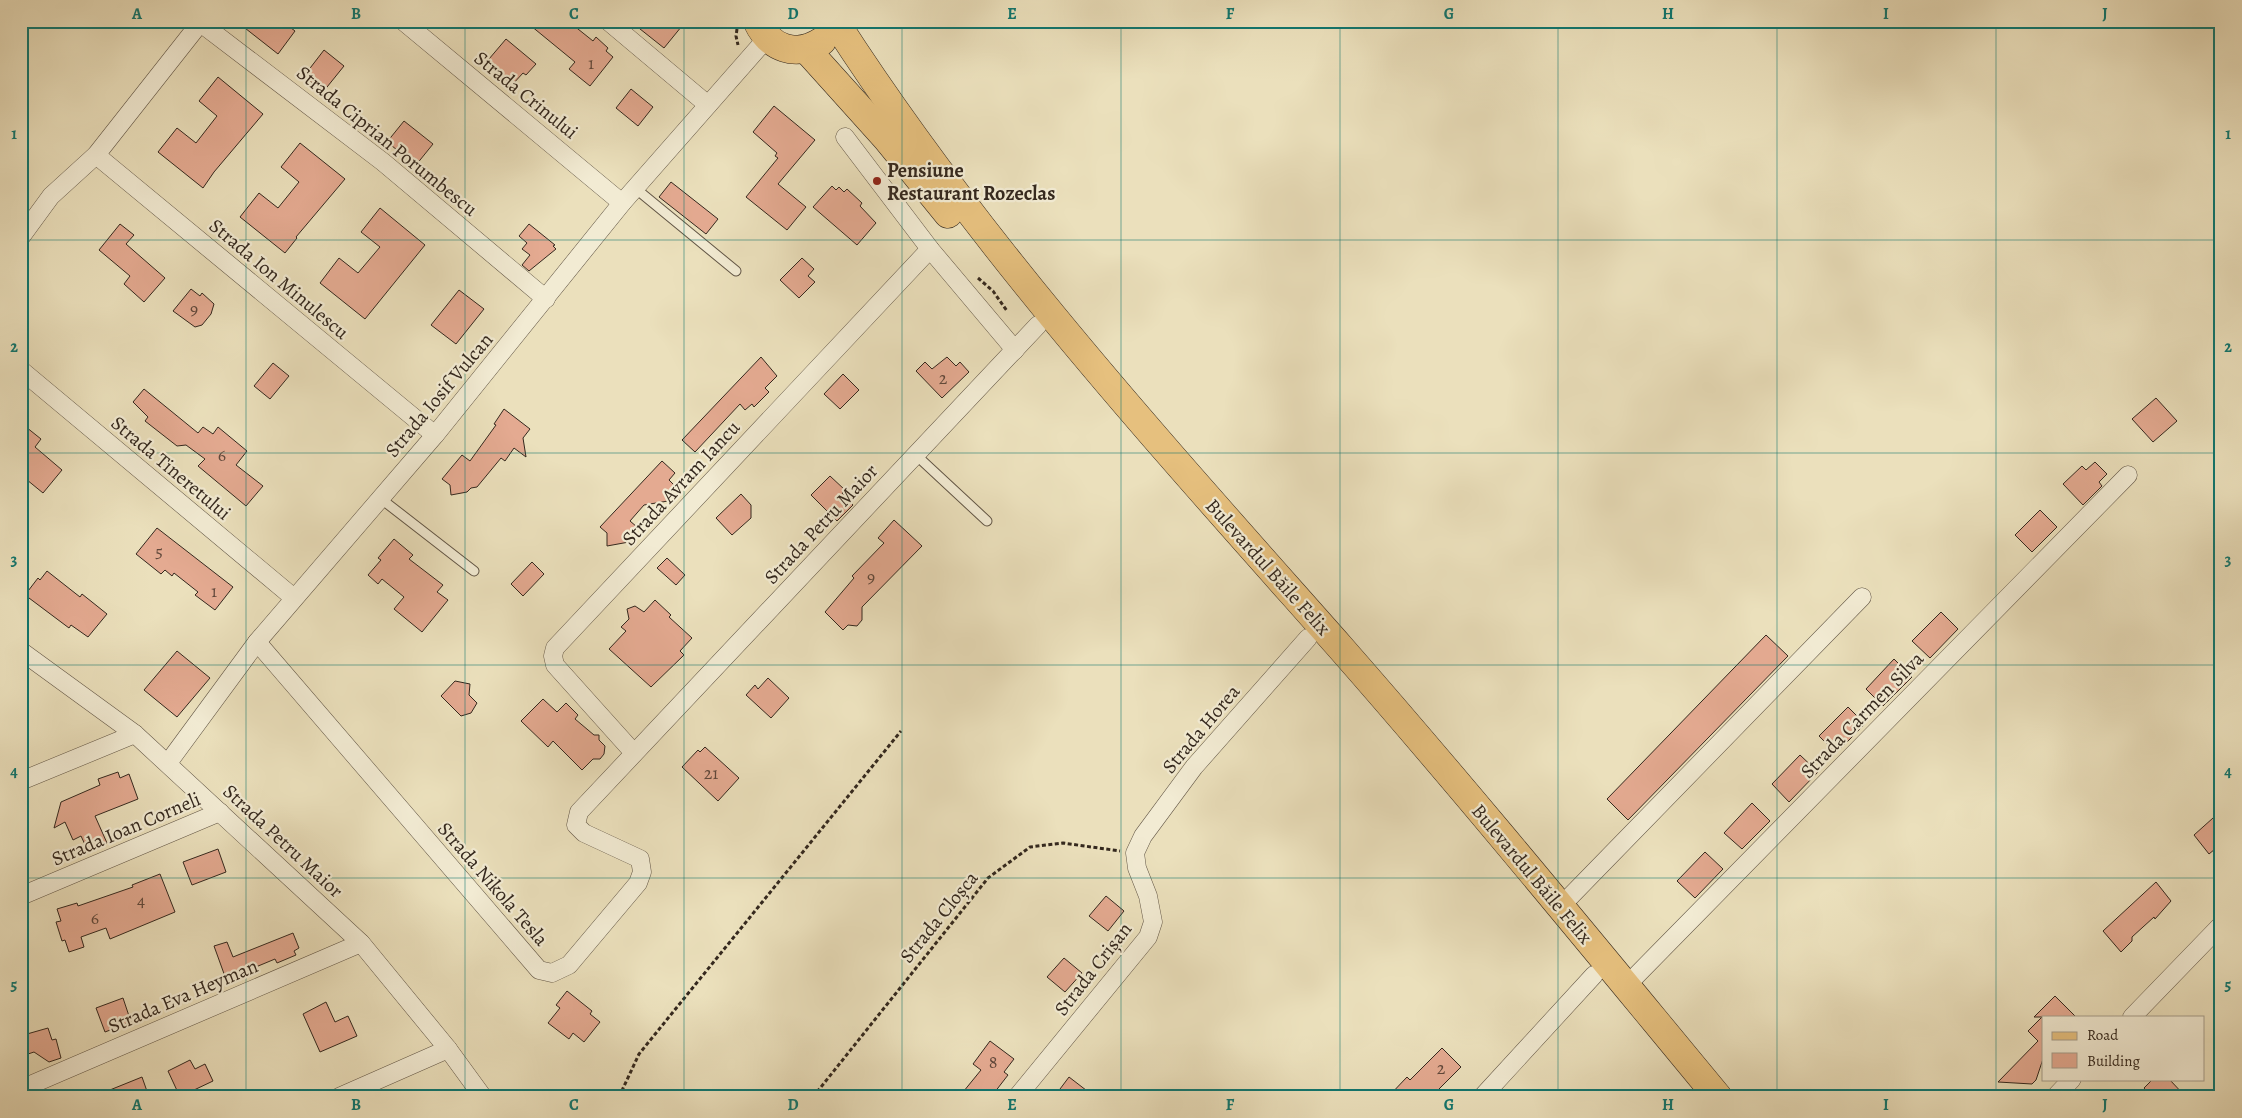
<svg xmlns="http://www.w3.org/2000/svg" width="2242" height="1118" font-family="Alegreya,serif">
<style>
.building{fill:#e4aa91;stroke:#34281e}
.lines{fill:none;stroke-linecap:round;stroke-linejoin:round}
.lane-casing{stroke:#625646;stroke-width:11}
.street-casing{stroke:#625646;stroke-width:19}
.primary-casing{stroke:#34281e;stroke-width:29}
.path{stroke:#34281e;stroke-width:3;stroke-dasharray:4 2.5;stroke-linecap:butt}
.lane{stroke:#f2ebd3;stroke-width:9}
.street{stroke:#f2ebd3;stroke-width:18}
.primary{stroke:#e6c07e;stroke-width:28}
.grid{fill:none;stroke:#0f766e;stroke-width:1;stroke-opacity:0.55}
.poi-dot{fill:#8f2418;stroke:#f2ebd3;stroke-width:2}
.labels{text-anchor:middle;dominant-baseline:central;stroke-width:4.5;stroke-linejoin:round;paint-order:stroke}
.number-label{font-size:18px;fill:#60483b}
.street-label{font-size:20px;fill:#34281e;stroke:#f2ebd3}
.poi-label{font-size:20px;font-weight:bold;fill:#34281e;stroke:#f2ebd3;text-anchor:start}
.neatline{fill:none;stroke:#0f766e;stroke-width:2}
.grid-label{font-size:16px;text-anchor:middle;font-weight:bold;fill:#0f766e}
</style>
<rect width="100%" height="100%" fill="#ebe0bc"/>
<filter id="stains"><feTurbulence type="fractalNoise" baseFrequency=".004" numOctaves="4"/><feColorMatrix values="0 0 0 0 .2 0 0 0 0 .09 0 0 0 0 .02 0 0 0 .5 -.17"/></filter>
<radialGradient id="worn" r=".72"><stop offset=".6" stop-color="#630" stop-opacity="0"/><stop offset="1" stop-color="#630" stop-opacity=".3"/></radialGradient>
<g class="building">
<polygon points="236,21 282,21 295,31 278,54"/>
<polygon points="525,21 568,21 593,41 596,37 608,48 606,51 613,57 590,86 569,69 575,62"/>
<polygon points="630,21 686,21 664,48"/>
<polygon points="506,39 536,64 526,75 523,73 512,85 496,71 498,69 489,59"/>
<polygon points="324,50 344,66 323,92 304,76"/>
<polygon points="218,77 263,114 214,172 203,188 158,152 177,128 196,143 217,116 199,101"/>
<polygon points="631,89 653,107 638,126 616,108"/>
<polygon points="774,106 815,140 778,184 806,207 787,230 746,197 778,158 775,156 777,153 753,132"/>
<polygon points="404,121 433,144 416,165 387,142"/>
<polygon points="300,143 345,179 296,237 297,238 285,253 240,217 259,193 278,208 299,182 281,167"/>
<polygon points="671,182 718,219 706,234 659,197"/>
<polygon points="832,186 836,190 839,187 844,192 847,189 862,203 860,206 876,223 857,245 813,207"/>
<polygon points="380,208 425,245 365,319 320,283 339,258 358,273 380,247 361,232"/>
<polygon points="120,224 134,235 126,244 165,278 144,302 124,284 130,276 99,250"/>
<polygon points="529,224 555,245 553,246 556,249 529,271 522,265 530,255 522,249 527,243 519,236"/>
<polygon points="802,258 814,269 808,276 815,282 799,298 780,280"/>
<polygon points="191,289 200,296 202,293 214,304 211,314 202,325 195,327 173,311"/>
<polygon points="459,290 484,309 456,344 431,325"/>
<polygon points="761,357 777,376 765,388 769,392 754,407 752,404 745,410 740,404 695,452 682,440"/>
<polygon points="947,357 956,366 960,362 969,372 942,398 916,371 925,362 932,369"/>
<polygon points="273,363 289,376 270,399 254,386"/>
<polygon points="843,374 859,390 840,409 824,394"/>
<polygon points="144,389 198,433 203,427 213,434 218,427 247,451 236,465 263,486 246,506 198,466 205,459 186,445 177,446 145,421 148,417 133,402"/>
<polygon points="2156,398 2177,421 2153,442 2132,419"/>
<polygon points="504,409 530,429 523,438 526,457 514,448 505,461 501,458 477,487 471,488 467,492 451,495 450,485 442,479 462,455 470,461 496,425 494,424"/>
<polygon points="21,423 41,439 35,447 62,470 43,493 21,475"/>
<polygon points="662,461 675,473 669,480 675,486 668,494 668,501 644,505 630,521 637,527 629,535 629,542 607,546 607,533 600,527"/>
<polygon points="2095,462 2107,474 2099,482 2102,486 2083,505 2063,484 2082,466 2086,470"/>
<polygon points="830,476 845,490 842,493 853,505 837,521 811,495"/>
<polygon points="741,494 751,505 751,518 732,535 716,518"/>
<polygon points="2040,510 2057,527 2032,552 2015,535"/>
<polygon points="894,520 922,546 862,607 862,620 857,626 848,625 843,630 825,612 854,578 852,576 884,543 878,538"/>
<polygon points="157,528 233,587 215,610 195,595 198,592 174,573 172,576 165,570 161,574 136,554"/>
<polygon points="394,539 413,555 409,559 443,585 437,592 448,600 422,632 394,609 404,597 382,579 378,584 368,575 381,560 378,558"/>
<polygon points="667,558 685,575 676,585 657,568"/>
<polygon points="532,562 544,574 523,596 511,584"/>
<polygon points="47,571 80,597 82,594 107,614 88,637 71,625 69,628 25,595 38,578 40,580"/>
<polygon points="655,600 671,615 669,617 692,638 680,651 684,655 651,687 609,649 626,631 621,627 629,619 627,609 635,606 644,612"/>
<polygon points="1941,612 1958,629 1930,658 1912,641"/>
<polygon points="1766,635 1788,656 1628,820 1607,799"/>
<polygon points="177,651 210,678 177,717 144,690"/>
<polygon points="1894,659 1912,677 1883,706 1866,689"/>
<polygon points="768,678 789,698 771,718 746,695 755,685 758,689"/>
<polygon points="455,681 470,684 469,695 477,703 471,713 461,716 441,696"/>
<polygon points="543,699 557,712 566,703 578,715 575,719 594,735 599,735 599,740 605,746 604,754 600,759 593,759 582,770 553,741 548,747 521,721"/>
<polygon points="1848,707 1865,724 1836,753 1819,736"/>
<polygon points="705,747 739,778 718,801 682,767 698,750 700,752"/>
<polygon points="1800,755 1818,772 1789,802 1772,784"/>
<polygon points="118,772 120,778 129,774 138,799 95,816 107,843 88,851 81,836 73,840 65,822 54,828 61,802 100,785 98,779"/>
<polygon points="1752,803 1770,821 1742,849 1724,833"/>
<polygon points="2213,818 2221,827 2221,844 2209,854 2194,835"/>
<polygon points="218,849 226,872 192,885 183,862"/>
<polygon points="1705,852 1723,869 1695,898 1677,881"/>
<polygon points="160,874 175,912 110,939 106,928 81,937 84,947 69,952 65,940 62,941 56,922 61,921 57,909 77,903 78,906 133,887 132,885"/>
<polygon points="2156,882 2171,901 2155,919 2154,917 2132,937 2132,941 2121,952 2103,931"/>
<polygon points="1106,896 1124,911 1108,931 1089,916"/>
<polygon points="293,933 299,948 294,951 296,955 277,963 275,959 239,974 240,977 227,982 214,946 227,942 233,957"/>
<polygon points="1064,958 1082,973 1065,992 1047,977"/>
<polygon points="567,991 592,1011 590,1014 600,1022 584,1042 573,1033 569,1039 548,1023 560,1008 556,1005"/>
<polygon points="2055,996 2076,1017 2043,1017 2043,1059 2036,1080 2032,1084 1998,1082 2038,1041 2028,1031 2042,1017 2034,1017"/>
<polygon points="123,998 131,1022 105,1032 96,1008"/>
<polygon points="326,1002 335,1022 348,1016 357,1036 320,1052 303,1014"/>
<polygon points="48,1028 52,1040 56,1039 61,1058 49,1062 34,1052 28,1054 24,1043 27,1034"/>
<polygon points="990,1041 1014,1059 1004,1072 1008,1075 991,1097 959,1097 981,1070 973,1064"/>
<polygon points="1442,1048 1461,1067 1431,1097 1388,1097 1407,1077 1410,1080"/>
<polygon points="190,1060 195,1069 205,1064 213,1081 194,1090 197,1097 180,1097 168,1071"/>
<polygon points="142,1077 149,1097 95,1097 95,1096"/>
<polygon points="1069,1077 1095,1097 1054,1097"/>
<polygon points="2153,1079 2169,1079 2186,1097 2152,1097 2144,1088"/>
</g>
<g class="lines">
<g class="lane-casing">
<g id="lane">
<polyline points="635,188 736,271"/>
<polyline points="916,455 987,521"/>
<polyline points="380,498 474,571"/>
</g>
</g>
<g class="street-casing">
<g id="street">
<polyline points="198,21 383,162 546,299"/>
<polyline points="403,21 622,203"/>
<polyline points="608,21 708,105"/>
<polyline points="845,137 930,249 1015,350"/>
<polyline points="96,155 435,435"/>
<polyline points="21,237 51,196 96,155 200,23"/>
<polyline points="21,370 294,598"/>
<polyline points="257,642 539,970 552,973 569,965 638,883 642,872 640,859 584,833 576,825 579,812 1038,325"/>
<polyline points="21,651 135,734 361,943 448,1049 483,1097"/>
<polyline points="634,753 555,665 553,656 555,648 930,249"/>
<polyline points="168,763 257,642 435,435 622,203 767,38"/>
<polyline points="21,781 135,734"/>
<polyline points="21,896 220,812"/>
<polyline points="1560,907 1862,597"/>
<polyline points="1626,986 2128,475"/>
<polyline points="2132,1017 2221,925"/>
<polyline points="21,1089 361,943"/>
<polyline points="339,1097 448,1049"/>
<polyline points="1017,1097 1148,937 1153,922 1148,896 1137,868 1135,853 1143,836 1194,767 1308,638"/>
<polyline points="1482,1097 1594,975"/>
<polyline points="2055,1097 2072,1079"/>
</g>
</g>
<g class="primary-casing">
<g id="primary">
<path d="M757 21C770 49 796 58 822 41"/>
<path d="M836 23C981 248 1163 447 1340 647 1469 794 1593 946 1718 1097"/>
<polyline points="806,49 887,139 948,214"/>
</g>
</g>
<g class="path">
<polyline points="737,29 736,36 738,45"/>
<polyline points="978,278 993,291 1007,311"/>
<polyline points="619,1097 639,1054 901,731"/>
<polyline points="813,1097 988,878 1030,847 1063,843 1120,851"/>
</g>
<use href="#lane" class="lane"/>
<use href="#street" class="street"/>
<use href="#primary" class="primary"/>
</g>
<path class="grid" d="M246 21V1097M465 21V1097M684 21V1097M902 21V1097M1121 21V1097M1340 21V1097M1558 21V1097M1777 21V1097M1996 21V1097M21 240H2221M21 453H2221M21 665H2221M21 878H2221"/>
<circle class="poi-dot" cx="877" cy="181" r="5"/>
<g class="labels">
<g class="number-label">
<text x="591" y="63">1</text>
<text x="194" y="309">9</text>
<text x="943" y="378">2</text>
<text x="222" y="455">6</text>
<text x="159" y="551">5</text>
<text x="871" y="577">9</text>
<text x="214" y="591">1</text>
<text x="711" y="773">21</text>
<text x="141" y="900">4</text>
<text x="95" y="918">6</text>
<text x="993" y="1062">8</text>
<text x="1441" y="1068">2</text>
</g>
<g class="street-label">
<text transform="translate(526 95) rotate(39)">Strada Crinului</text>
<text transform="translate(387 141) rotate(39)">Strada Ciprian Porumbescu</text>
<text transform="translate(279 279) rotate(40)">Strada Ion Minulescu</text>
<text transform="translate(439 395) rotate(-50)">Strada Iosif Vulcan</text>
<text transform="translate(171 468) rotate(40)">Strada Tineretului</text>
<text transform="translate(681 483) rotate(-47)">Strada Avram Iancu</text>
<text transform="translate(821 524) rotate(-47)">Strada Petru Maior</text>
<text transform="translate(1268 567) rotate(48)">Bulevardul Băile Felix</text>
<text transform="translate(1862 715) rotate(-46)">Strada Carmen Silva</text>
<text transform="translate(1201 729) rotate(-50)">Strada Horea</text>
<text transform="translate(126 829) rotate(-23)">Strada Ioan Corneli</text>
<text transform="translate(283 841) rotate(43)">Strada Petru Maior</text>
<text transform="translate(1532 874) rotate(50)">Bulevardul Băile Felix</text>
<text transform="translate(493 884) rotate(49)">Strada Nikola Tesla</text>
<text transform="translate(939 917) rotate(-51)">Strada Cloșca</text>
<text transform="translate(1093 969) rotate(-52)">Strada Crișan</text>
<text transform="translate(183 996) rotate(-23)">Strada Eva Heyman</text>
</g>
<g class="poi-label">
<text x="887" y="170">Pensiune<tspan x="887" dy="23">Restaurant Rozeclas</tspan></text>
</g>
</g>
<rect width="2242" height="1118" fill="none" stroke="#ebe0bc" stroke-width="55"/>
<rect x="2042" y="1016" width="162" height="65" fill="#f2ebd3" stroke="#a69d8b"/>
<rect x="2052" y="1032" width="25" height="8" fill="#e6c07e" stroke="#a69d8b"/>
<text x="2087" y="1040" font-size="15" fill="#34281e">Road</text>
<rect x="2052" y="1053" width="25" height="15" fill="#e4aa91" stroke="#a69d8b"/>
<text x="2087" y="1066" font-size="15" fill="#34281e">Building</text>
<rect x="28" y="28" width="2186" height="1062" class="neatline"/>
<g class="grid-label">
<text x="137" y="19">A</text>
<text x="356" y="19">B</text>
<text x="574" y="19">C</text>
<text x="793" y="19">D</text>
<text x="1012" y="19">E</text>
<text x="1230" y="19">F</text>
<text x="1449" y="19">G</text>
<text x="1668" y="19">H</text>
<text x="1886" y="19">I</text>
<text x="2105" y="19">J</text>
<text x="14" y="139">1</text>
<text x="2228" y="139">1</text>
<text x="14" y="352">2</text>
<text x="2228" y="352">2</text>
<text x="14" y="565">3</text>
<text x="2228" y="565">3</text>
<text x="14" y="777">4</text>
<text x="2228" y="777">4</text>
<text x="14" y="990">5</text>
<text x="2228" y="990">5</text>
<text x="137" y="1110">A</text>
<text x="356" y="1110">B</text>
<text x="574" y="1110">C</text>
<text x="793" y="1110">D</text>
<text x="1012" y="1110">E</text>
<text x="1230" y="1110">F</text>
<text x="1449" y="1110">G</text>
<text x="1668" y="1110">H</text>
<text x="1886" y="1110">I</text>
<text x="2105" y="1110">J</text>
</g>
<rect width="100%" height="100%" filter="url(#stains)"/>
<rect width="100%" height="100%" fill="url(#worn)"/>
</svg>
